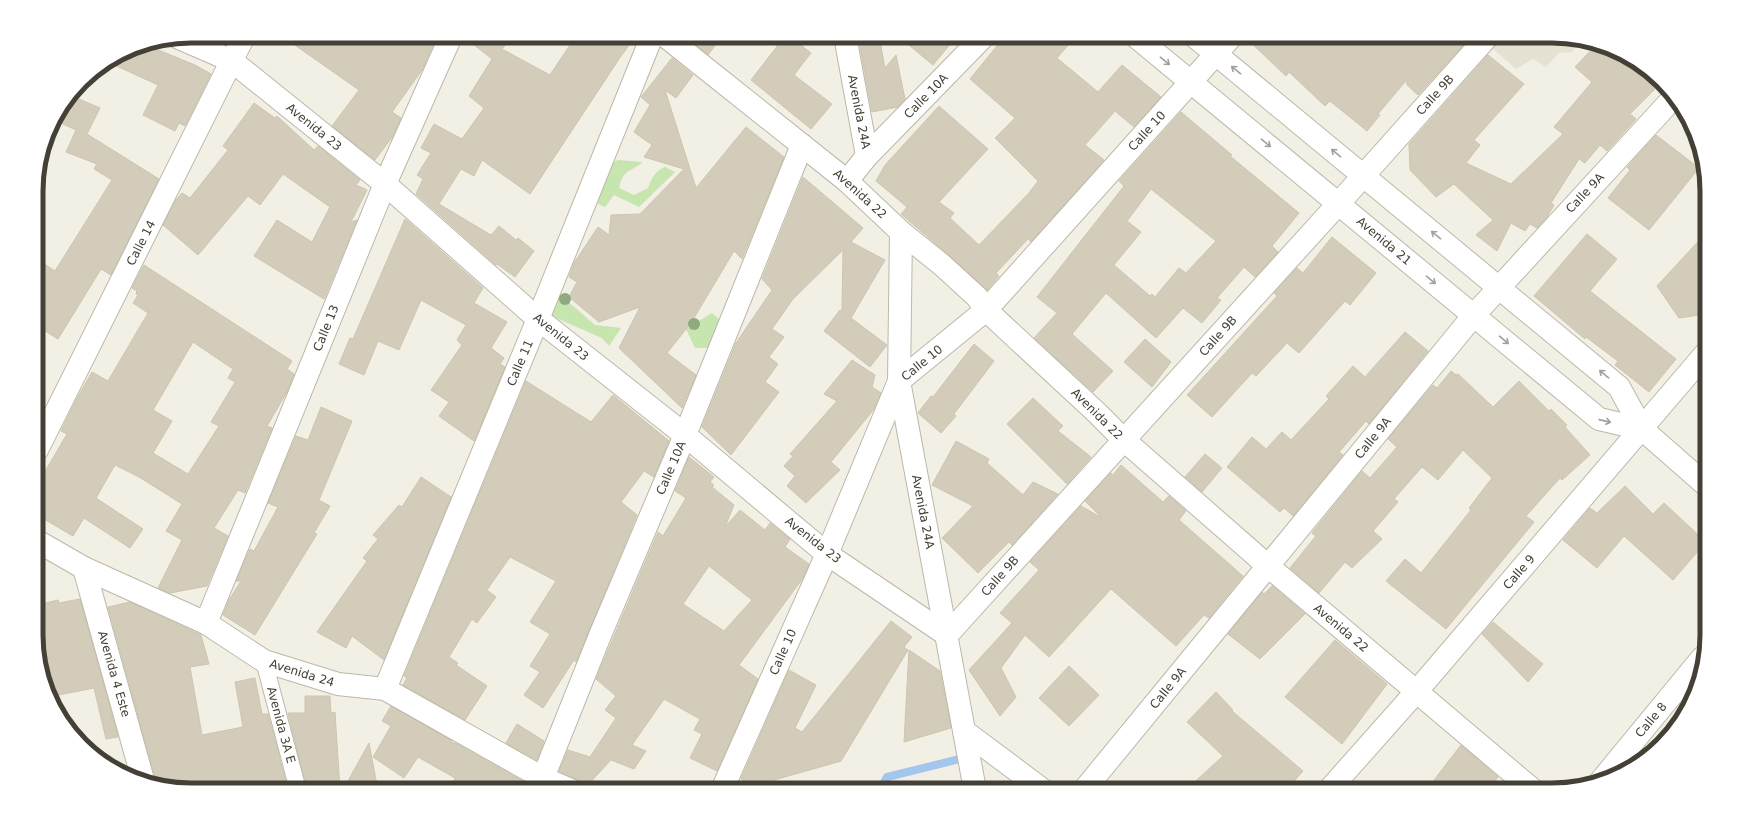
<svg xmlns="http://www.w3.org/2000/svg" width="1743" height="826" font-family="'DejaVu Sans',sans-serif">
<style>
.residential{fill:#e5e2d3}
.green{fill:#c6e5af}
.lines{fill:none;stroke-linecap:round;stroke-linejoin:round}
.stream{stroke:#a3c6ed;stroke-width:8}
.building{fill:#d3ccbb;stroke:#cdc5ae;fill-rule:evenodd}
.service-casing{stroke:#bcb8a8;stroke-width:18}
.minor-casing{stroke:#bcb8a8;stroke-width:24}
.tertiary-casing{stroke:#bcb8a8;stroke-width:24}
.service{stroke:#fff;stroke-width:16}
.minor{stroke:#fff;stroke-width:22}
.tertiary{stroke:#fff;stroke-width:22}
.tree{fill:#8faa7f}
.oneway{stroke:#a2a09a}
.labels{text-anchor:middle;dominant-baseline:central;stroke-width:3;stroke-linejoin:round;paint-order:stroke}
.street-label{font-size:12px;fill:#444035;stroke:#fff}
.rim{fill:none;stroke:#444035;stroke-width:5}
</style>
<rect width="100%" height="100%" fill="#f2efe5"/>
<polygon class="residential" points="1500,36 1552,36 1579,41 1572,52 1559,53 1546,67 1533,59 1516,69 1492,48"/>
<g class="green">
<path d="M618 160 643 162C629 173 624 168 619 188L634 195 648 188C652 178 655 171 665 167L675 172 639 207 614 195 605 207 598 204 597 195 607 165Z"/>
<polygon points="557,292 595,325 621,328 609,346 602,338 547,314"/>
<polygon points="712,313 724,324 713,348 695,348 686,329"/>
</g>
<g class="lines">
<polyline class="stream" points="880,790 887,777 968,757"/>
</g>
<g class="building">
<polygon points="282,36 437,36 422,70 392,112 401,118 393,136 375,160 332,126 359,90"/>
<polygon points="463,36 513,36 502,49 550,75 576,36 636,36 621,56 530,194 482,160 474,176 461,169 439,204 491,235 499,226 516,240 518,238 534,251 515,277 497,264 496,265 416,194 423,179 417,175 431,153 421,148 434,124 462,139 484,108 469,96 492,59"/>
<polygon points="689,36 722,36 708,55 687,38"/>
<polygon points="785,36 789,36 811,53 794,75 832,104 811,129 751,80"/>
<polygon points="858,36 879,36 885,68 896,55 905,99 898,107 872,112"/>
<polygon points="898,36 957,36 933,65"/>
<polygon points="1005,36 1076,36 1057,58 1098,92 1122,65 1161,97 1134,127 1115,111 1085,145 1104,160 1031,242 1028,239 996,273 999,276 987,290 950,256 901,214 907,207 876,181 885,165 939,106 988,149 939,202 954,213 950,218 979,245 1029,193 1038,181 995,138 1015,118 970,79"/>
<polygon points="1244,36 1466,36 1469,39 1418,95 1407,85 1407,81 1404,83 1378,114 1380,115 1367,131 1330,101 1325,106 1289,72 1286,76"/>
<polygon points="146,45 195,65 211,74 185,126 179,123 175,131 143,115 158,85 108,62 132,48"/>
<polygon points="1596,45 1612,48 1647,68 1661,83 1630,114 1636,119 1607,151 1600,145 1585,163 1579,159 1551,203 1554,205 1547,217 1537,228 1530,224 1525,231 1511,223 1497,251 1476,235 1493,220 1454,184 1436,197 1410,170 1409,144 1488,55 1524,84 1474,140 1480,145 1466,163 1511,184 1563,134 1554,127 1592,82 1575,67"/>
<polygon points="672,58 693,75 676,98 665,90 696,188 746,127 784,157 742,259 734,251 691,323 667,353 696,375 682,408 619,348 640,307 599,322 569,297 577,282 569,277 574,263 598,227 609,235 611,215 640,214 684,169 644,157 652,145 634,132 650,105 641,97"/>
<polygon points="72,96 100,108 87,134 159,179 111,275 101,269 58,339 37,326 37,259 55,271 112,180 94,169 97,164 66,152 76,130 54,120"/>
<polygon points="254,103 275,118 277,116 314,150 318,146 360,180 356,185 367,190 351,222 357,220 324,299 254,256 277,220 312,242 330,207 283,174 260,205 248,196 198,255 163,225 176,200 182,193 190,198 228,150 223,146"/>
<path d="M1181 112 1232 155 1230 156 1299 213 1272 246 1278 252 1255 277 1244 267 1217 298 1221 300 1202 323 1183 308 1156 338 1106 293 1072 334 1113 371 1093 392 1034 338 1057 313 1037 297 1124 186 1119 181ZM1151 189 1216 241 1186 273 1179 268 1155 297 1152 294 1150 296 1114 265 1141 232 1127 221Z"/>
<polygon points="1656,135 1699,168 1649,230 1608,198 1630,170 1627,167"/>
<polygon points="803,177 863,228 851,242 885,260 851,318 887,345 870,367 824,331 840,310 842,311 843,250 793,299 772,329 784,337 769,357 778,364 765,382 779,392 731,455 702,427 736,343 772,290 762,279"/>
<polygon points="405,219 483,288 474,303 507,322 491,348 504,358 500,364 505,367 474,441 439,416 449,402 431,390 462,345 457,340 466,325 421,300 399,350 378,341 364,375 339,364 350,338 353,339"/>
<polygon points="1706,233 1706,314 1679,318 1657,286"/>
<polygon points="1587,234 1617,259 1590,291 1676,359 1649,392 1615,365 1618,361 1586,337 1585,339 1534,296"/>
<polygon points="1332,237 1376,273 1350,305 1345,301 1299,353 1287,343 1256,376 1252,373 1212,417 1187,395 1277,296 1274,293 1297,268 1303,273"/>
<path d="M144 265 292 361 287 369 294 374 287 392 267 426 272 428 245 493 238 490 214 528 228 536 207 586 170 593 158 588 182 540 166 531 182 504 139 477 115 465 96 498 143 529 130 548 84 518 73 536 37 515V485L67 434 61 431 77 398 92 372 108 381 148 313 133 303 138 295 136 294 137 291 132 288ZM193 342 233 369 228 378 235 382 211 422 219 426 188 474 153 453 172 421 153 410Z"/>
<polygon points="1405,332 1428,351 1369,424 1366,421 1339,452 1343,455 1293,516 1284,508 1280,512 1227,467 1252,437 1266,449 1282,432 1291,440 1329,399 1326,396 1353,366 1365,377"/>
<polygon points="1145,339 1171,362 1152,387 1124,362"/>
<polygon points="974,344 994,361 954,414 956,416 941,433 918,413 931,396 933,397"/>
<polygon points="852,360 875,375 872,387 881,393 874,409 831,462 840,470 806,503 787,486 795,476 784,466 793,456 790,454 837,401 824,394"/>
<polygon points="1451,371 1456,375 1458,374 1493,407 1519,381 1549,411 1551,409 1567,425 1565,427 1590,455 1562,480 1560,478 1526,516 1534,522 1446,629 1386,581 1405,559 1421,573 1471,510 1469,508 1492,478 1463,450 1438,480 1422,467 1394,499 1398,502 1373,531 1382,539 1352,568 1345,562 1319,593 1290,568 1316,536 1312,533 1362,471 1370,478 1397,447 1388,439 1433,385 1437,388"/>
<polygon points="526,381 591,422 613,395 669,441 654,477 644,471 621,502 637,515 576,662 574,660 543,708 524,695 540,672 530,666 550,634 530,622 556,581 510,557 487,590 496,597 477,623 472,619 449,657 458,663 456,665 487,686 465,720 403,685 407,678 404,676"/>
<polygon points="1033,398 1063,426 1058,431 1091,457 1067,484 1007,424"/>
<polygon points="321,407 352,421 319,500 330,506 314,533 317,534 255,635 223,615 229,600 241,581 236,581 250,549 254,551 278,507 268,503 296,436 308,440"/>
<polygon points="956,441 989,459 987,463 1023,495 1033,482 1058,494 1012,545 1009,542 978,573 942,538 973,506 932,485"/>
<polygon points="1205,454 1222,468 1202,492 1185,477"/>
<path d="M689 457 714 477 710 482 714 485 712 487 734 505 725 527 740 510 765 530 770 523 790 539 785 547 809 564 803 578 739 665 758 679 717 771 690 758 702 734 694 730 700 719 664 699 632 745 646 751 634 769 611 760 583 790 581 783 576 779 559 771 568 750 590 757 616 718 605 710 616 696 596 679 658 532 663 536 686 498 675 491ZM709 566 752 600 724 631 683 604Z"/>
<polygon points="1121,465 1163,502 1169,496 1186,511 1179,520 1243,576 1209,618 1204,615 1176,646 1111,589 1049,657 1025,635 1001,668 1016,697 1000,716 969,670 1012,623 1000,613 1039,570 1030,562 1081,506 1102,518 1085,501 1111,473 1113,475"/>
<polygon points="421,477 451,497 384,660 352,636 346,648 317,632 367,561 363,558 378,539 373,535 399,505 402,507"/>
<polygon points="1625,486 1653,514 1664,503 1706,542 1673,580 1624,536 1597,568 1563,540 1590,508 1597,513"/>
<polygon points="1272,586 1305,614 1260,659 1228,634 1262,592 1264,594"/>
<polygon points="80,599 118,737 106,739 94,688 49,697 48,694 37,655 37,605 58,600 59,603"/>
<polygon points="130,602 201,635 209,664 190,667 202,735 243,727 235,682 255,678 262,714 268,714 288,790 191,790 155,783 155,777 108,607"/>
<polygon points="891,621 912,637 904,647 908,650 841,761 750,787 741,779 789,670 816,685 795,728 802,732"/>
<polygon points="1493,622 1543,664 1528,682 1482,634"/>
<polygon points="1335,640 1387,684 1342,744 1285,697"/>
<polygon points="909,650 940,671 951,728 904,742"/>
<polygon points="1069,666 1099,695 1069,726 1039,698"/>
<polygon points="1216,692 1233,710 1232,711 1303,771 1286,790 1186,790 1223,756 1187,722"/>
<polygon points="305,696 330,696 331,713 335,712 340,790 307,790 288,713 305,713"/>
<polygon points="391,706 452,741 451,742 457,744 526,783 525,790 449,790 455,778 418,757 404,778 373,757 391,726 382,721"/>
<polygon points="517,724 544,741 537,760 506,743"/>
<polygon points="369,743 378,790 343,790"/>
<polygon points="1461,745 1498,777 1488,790 1447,790 1434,780"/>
</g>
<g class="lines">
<g class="service-casing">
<polyline id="service" points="264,661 298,790"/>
</g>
<g class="minor-casing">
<g id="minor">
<polyline points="665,36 847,181 901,232 942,265 977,297 986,310 1096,412 1124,440 1268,566 1533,790"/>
<polyline points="845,36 867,156 847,181"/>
<polyline points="1135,36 1599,419 1642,429"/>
<polyline points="1194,36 1619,387 1642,429 1707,486"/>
<polyline points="179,38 232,61 385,184 538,319 685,435 827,554 947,635 1339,203 1488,36"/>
<polyline points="867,156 984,36"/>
<polyline points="901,232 899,381 975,790"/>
<polyline points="37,450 244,36"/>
<polyline points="37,541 84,568 206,623 264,661 338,684 385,689 543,778 571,790"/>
<polyline points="84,568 143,780"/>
<polyline points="206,623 385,184 451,36"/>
<polyline points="385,689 538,319 652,36"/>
<polyline points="964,731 1043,790"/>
<polyline points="1600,782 1702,658"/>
<polyline points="537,790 543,778 601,633 685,435 802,145"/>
<polyline points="722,790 827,554 899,381 986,310 1232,36"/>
<polyline points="1084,790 1474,315 1675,96"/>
</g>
</g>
<g class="tertiary-casing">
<polyline id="tertiary" points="1329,790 1416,692 1706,353"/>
</g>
<use href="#service" class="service"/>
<use href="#minor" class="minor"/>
<use href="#tertiary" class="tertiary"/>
</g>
<g class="tree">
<circle cx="565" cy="299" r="6"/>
<circle cx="694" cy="324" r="6"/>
</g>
<defs><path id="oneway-shaft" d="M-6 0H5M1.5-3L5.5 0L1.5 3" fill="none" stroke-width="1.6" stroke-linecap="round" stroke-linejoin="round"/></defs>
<g class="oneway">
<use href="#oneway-shaft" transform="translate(1165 61) rotate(39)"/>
<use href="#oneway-shaft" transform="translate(1236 70) rotate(-141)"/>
<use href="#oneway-shaft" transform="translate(1266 143) rotate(39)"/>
<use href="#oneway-shaft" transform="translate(1336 153) rotate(-141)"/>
<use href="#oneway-shaft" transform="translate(1436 235) rotate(-141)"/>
<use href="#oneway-shaft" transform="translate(1431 280) rotate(40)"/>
<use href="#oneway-shaft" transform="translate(1504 340) rotate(40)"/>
<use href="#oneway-shaft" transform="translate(1604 374) rotate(-140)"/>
<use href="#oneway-shaft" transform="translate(1605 421) rotate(13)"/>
</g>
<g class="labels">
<g class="street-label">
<text transform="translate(1435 95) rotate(-48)">Calle 9B</text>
<text transform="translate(926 96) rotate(-46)">Calle 10A</text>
<text transform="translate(859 112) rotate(79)">Avenida 24A</text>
<text transform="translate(314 127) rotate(39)">Avenida 23</text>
<text transform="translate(1147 131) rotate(-48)">Calle 10</text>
<text transform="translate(1585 193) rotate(-47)">Calle 9A</text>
<text transform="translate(860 194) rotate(42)">Avenida 22</text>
<text transform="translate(1384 241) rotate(40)">Avenida 21</text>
<text transform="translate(141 243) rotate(-63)">Calle 14</text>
<text transform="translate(326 328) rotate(-68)">Calle 13</text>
<text transform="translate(1218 336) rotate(-48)">Calle 9B</text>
<text transform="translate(561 337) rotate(39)">Avenida 23</text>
<text transform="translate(520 363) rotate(-67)">Calle 11</text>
<text transform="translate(922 363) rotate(-39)">Calle 10</text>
<text transform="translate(1097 414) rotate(45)">Avenida 22</text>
<text transform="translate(1373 438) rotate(-51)">Calle 9A</text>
<text transform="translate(671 468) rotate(-67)">Calle 10A</text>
<text transform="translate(923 512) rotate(79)">Avenida 24A</text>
<text transform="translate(813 540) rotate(38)">Avenida 23</text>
<text transform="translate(1519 572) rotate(-49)">Calle 9</text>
<text transform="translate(1000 576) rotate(-48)">Calle 9B</text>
<text transform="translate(1341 628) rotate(40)">Avenida 22</text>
<text transform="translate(783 652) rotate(-66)">Calle 10</text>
<text transform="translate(302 673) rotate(17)">Avenida 24</text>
<text transform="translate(114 674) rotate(74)">Avenida 4 Este</text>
<text transform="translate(1168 688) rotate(-51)">Calle 9A</text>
<text transform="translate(1651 720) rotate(-50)">Calle 8</text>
<text transform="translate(281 725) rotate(75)">Avenida 3A E</text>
</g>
</g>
<path d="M0 0H1743V826H0ZM191 43H1552A148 148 0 0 1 1700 191V635A148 148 0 0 1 1552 783H191A148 148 0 0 1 43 635V191A148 148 0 0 1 191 43Z" fill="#fff" fill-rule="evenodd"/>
<path class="rim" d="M191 43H1552A148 148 0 0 1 1700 191V635A148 148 0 0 1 1552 783H191A148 148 0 0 1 43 635V191A148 148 0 0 1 191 43Z"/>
</svg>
